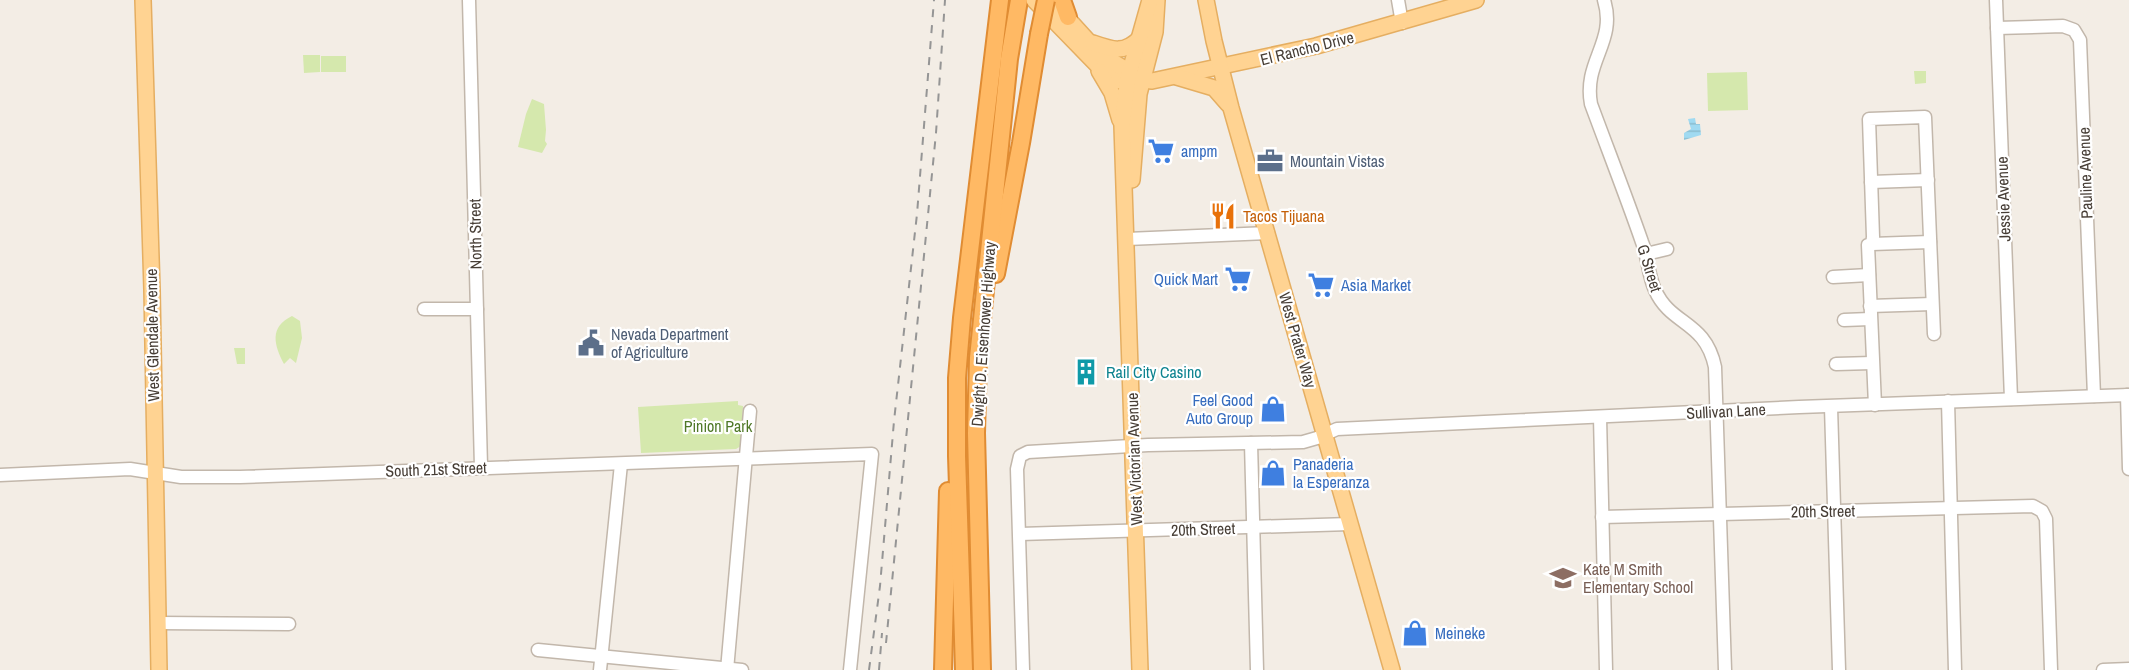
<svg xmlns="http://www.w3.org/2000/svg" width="2129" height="670" font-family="'Archivo Narrow',sans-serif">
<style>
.green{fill:#d5e8ad}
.water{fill:url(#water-rules)}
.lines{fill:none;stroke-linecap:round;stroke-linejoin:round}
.minor-casing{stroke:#c2b7ab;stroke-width:15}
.major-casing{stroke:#e5ae61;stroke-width:18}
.highway-casing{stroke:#e08c33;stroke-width:20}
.minor{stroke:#fff;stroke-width:12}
.major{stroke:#ffd392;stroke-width:15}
.highway{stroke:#ffb964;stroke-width:16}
.rail{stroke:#959595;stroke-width:2;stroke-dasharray:8 8;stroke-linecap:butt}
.highway-bridge-casing{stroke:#e08c33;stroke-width:20;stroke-linecap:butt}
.highway-bridge{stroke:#ffb964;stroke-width:16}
.labels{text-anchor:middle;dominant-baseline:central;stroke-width:4.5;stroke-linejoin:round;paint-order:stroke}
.street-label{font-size:16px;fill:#463d35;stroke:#fff}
.shop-label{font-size:16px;fill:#366cbe;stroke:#fff;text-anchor:start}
.service-label{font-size:16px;fill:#4e5e75;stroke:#fff;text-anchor:start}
.food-label{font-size:16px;fill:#c56008;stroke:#fff;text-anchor:start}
.culture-label{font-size:16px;fill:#0d838f;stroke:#fff;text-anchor:start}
.park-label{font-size:16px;fill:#4f7827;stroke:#fff}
.education-label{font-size:16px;fill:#785e54;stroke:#fff;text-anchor:start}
</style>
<defs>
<pattern id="water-rules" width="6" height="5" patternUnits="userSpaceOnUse" patternTransform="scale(1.5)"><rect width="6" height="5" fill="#a0daf1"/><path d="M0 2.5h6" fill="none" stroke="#8bbccf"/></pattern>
</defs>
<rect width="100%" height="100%" fill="#f3ede5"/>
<g class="green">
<polygon points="303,55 320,55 320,72 304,73"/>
<rect x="321" y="56" width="25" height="16"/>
<polygon points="1914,71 1926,71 1926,83 1915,84"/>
<polygon points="1747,72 1748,110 1708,111 1707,73"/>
<polygon points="532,99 544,104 546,130 545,141 547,144 542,153 518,147 526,114"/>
<path d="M292 316 300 321 302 338 296 363 290 358 284 364C274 345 269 327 292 316Z"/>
<polygon points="234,348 245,348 245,364 237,364"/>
<polygon points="738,401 738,405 743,406 741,446 736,449 641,453 638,407"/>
</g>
<polygon class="water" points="1695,118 1696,124 1700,124 1701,135 1684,140 1684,133 1691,129 1688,119"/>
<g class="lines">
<g class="minor-casing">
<g id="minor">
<polyline points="469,0 481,467"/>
<polyline points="1398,0 1402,23"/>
<path d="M1604 0C1617 42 1583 61 1591 104 1608 150 1626 196 1642 242 1648 257 1648 275 1655 290 1671 326 1705 320 1715 367L1725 670"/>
<polyline points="1996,0 2011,399"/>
<polyline points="1997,28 2063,26 2074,30 2080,40 2094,396"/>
<polyline points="1871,182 1928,180"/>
<polyline points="1127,239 1268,233"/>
<polyline points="1872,244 1930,242"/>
<polyline points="1646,254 1667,249"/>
<polyline points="1833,277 1869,275"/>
<polyline points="1870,306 1932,304"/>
<polyline points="424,309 477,309"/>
<polyline points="1844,320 1870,319"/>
<polyline points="1836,364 1872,363"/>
<polyline points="2127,395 2129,469"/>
<polyline points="1948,401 1955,670"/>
<polyline points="1875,405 1868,245 1872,244 1873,237 1869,119 1925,117 1934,334"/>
<polyline points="1831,407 1839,670"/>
<polyline points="1600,417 1606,670"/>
<polyline points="1251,443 1257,670"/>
<polyline points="0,475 130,469 181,477 240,477 872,454 850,670"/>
<polyline points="1602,517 2033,506 2042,511 2046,519 2051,670"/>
<polyline points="1020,534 1350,524"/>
<polyline points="158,623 289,624"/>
<polyline points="538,650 742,670"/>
<polyline points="600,670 621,464"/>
<polyline points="727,670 750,411"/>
<polyline points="1023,670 1017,469 1020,456 1028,452 1148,445 1303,442 1317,438 1337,429 1799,407 2129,395"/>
<polyline points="2103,670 2129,669"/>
</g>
</g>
<g class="major-casing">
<g id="major">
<polyline points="143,0 152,290 159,670"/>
<polyline points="1034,0 1106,74 1120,81 1128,78 1152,81 1316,46 1476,0"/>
<polyline points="1206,0 1214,41 1231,108 1392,670"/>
<polyline points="1059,9 1100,54 1123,68 1128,78"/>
<path d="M1093 43C1113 50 1124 54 1140 38"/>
<polyline points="1099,71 1112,93 1120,120"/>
<polyline points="1177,77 1214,88 1228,104"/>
<polyline points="1132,180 1139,94 1155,32 1157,0"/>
<polyline points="1140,670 1122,126 1128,78 1150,0"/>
</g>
</g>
<g class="highway-casing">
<g id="highway">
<polyline points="1062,0 1068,17"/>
<polyline points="996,274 1021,143 1039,34"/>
<polyline points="943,670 948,491"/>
<polyline points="964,670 957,456 957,378 962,318 1000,0"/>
<polyline points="982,670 976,433 978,358 1009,59 1019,0"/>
</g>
</g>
<use href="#minor" class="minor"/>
<use href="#major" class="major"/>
<use href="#highway" class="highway"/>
<g class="rail">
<polyline points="886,643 936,133 945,0"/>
<polyline points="869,670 880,586 894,421 917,214 934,0"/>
<polyline points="879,670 882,633"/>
</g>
<g class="highway-bridge-casing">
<polyline id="highway-bridge" points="1039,34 1046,0"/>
</g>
<use href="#highway-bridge" class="highway-bridge"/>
</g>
<defs>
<g id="supermarket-bare" transform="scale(2.07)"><path d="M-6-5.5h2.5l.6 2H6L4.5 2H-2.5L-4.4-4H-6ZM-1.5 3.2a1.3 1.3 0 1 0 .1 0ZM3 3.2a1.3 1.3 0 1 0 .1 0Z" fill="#3f7fe0" stroke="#fff" stroke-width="2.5" paint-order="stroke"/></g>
<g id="office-bare" transform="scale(2.07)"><path d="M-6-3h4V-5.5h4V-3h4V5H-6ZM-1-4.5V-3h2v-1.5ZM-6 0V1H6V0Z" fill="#5c6f8a" stroke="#fff" stroke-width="2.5" paint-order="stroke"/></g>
<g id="restaurant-bare" transform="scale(2.07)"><path d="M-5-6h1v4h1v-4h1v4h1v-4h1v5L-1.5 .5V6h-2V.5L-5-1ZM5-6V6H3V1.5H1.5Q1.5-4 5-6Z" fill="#e8710a" stroke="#fff" stroke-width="2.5" paint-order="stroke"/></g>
<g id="civic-bare" transform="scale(2.07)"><path d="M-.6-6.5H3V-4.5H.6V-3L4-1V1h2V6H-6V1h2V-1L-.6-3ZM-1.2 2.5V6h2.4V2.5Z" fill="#5c6f8a" stroke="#fff" stroke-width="2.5" paint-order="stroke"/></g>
<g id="building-bare" transform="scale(2.07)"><path d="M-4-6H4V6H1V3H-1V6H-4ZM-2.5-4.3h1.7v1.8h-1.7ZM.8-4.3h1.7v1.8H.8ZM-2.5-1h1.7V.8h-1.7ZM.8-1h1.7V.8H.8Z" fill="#0f9aa8" stroke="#fff" stroke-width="2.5" paint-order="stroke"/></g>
<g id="shop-bare" transform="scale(2.07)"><path d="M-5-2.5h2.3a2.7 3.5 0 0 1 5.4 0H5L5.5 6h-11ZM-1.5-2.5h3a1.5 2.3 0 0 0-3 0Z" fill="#3f7fe0" stroke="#fff" stroke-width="2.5" paint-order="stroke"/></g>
<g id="school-bare" transform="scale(2.07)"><path d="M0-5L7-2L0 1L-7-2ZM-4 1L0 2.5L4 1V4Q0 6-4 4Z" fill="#8d6e63" stroke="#fff" stroke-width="2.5" paint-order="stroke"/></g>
</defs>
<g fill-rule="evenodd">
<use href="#supermarket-bare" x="1161" y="151"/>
<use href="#office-bare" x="1270" y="161"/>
<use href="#restaurant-bare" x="1223" y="216"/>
<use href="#supermarket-bare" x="1238" y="279"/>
<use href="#supermarket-bare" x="1321" y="285"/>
<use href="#civic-bare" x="591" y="343"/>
<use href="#building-bare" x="1086" y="372"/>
<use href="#shop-bare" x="1273" y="409"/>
<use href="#shop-bare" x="1273" y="473"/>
<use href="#school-bare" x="1563" y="578"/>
<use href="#shop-bare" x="1415" y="633"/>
</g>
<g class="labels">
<g class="street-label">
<text transform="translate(1307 48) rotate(-14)">El Rancho Drive</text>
<text transform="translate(2085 173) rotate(-92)">Pauline Avenue</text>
<text transform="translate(2003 199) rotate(-92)">Jessie Avenue</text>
<text transform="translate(475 234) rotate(-91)">North Street</text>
<text transform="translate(1650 268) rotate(73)">G Street</text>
<text transform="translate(983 334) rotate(-86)">Dwight D. Eisenhower Highway</text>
<text transform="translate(152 335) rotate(-91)">West Glendale Avenue</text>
<text transform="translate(1298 340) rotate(74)">West Prater Way</text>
<text transform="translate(1726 411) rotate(-3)">Sullivan Lane</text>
<text transform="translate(1134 459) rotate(-92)">West Victorian Avenue</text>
<text transform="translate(436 469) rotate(-2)">South 21st Street</text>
<text transform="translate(1823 511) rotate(-1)">20th Street</text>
<text transform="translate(1203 529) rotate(-2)">20th Street</text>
</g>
<g class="shop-label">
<text x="1181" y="151">ampm</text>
<text x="1218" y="279" text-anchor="end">Quick Mart</text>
<text x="1341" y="285">Asia Market</text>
<text x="1253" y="400" text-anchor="end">Feel Good<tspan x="1253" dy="18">Auto Group</tspan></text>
<text x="1293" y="464">Panaderia<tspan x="1293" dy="18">la Esperanza</tspan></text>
<text x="1435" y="633">Meineke</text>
</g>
<g class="service-label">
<text x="1290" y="161">Mountain Vistas</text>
<text x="611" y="334">Nevada Department<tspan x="611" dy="18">of Agriculture</tspan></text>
</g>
<g class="food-label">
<text x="1243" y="216">Tacos Tijuana</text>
</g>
<g class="culture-label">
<text x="1106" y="372">Rail City Casino</text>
</g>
<g class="park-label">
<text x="718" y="426">Pinion Park</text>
</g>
<g class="education-label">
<text x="1583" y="569">Kate M Smith<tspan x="1583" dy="18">Elementary School</tspan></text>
</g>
</g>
</svg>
